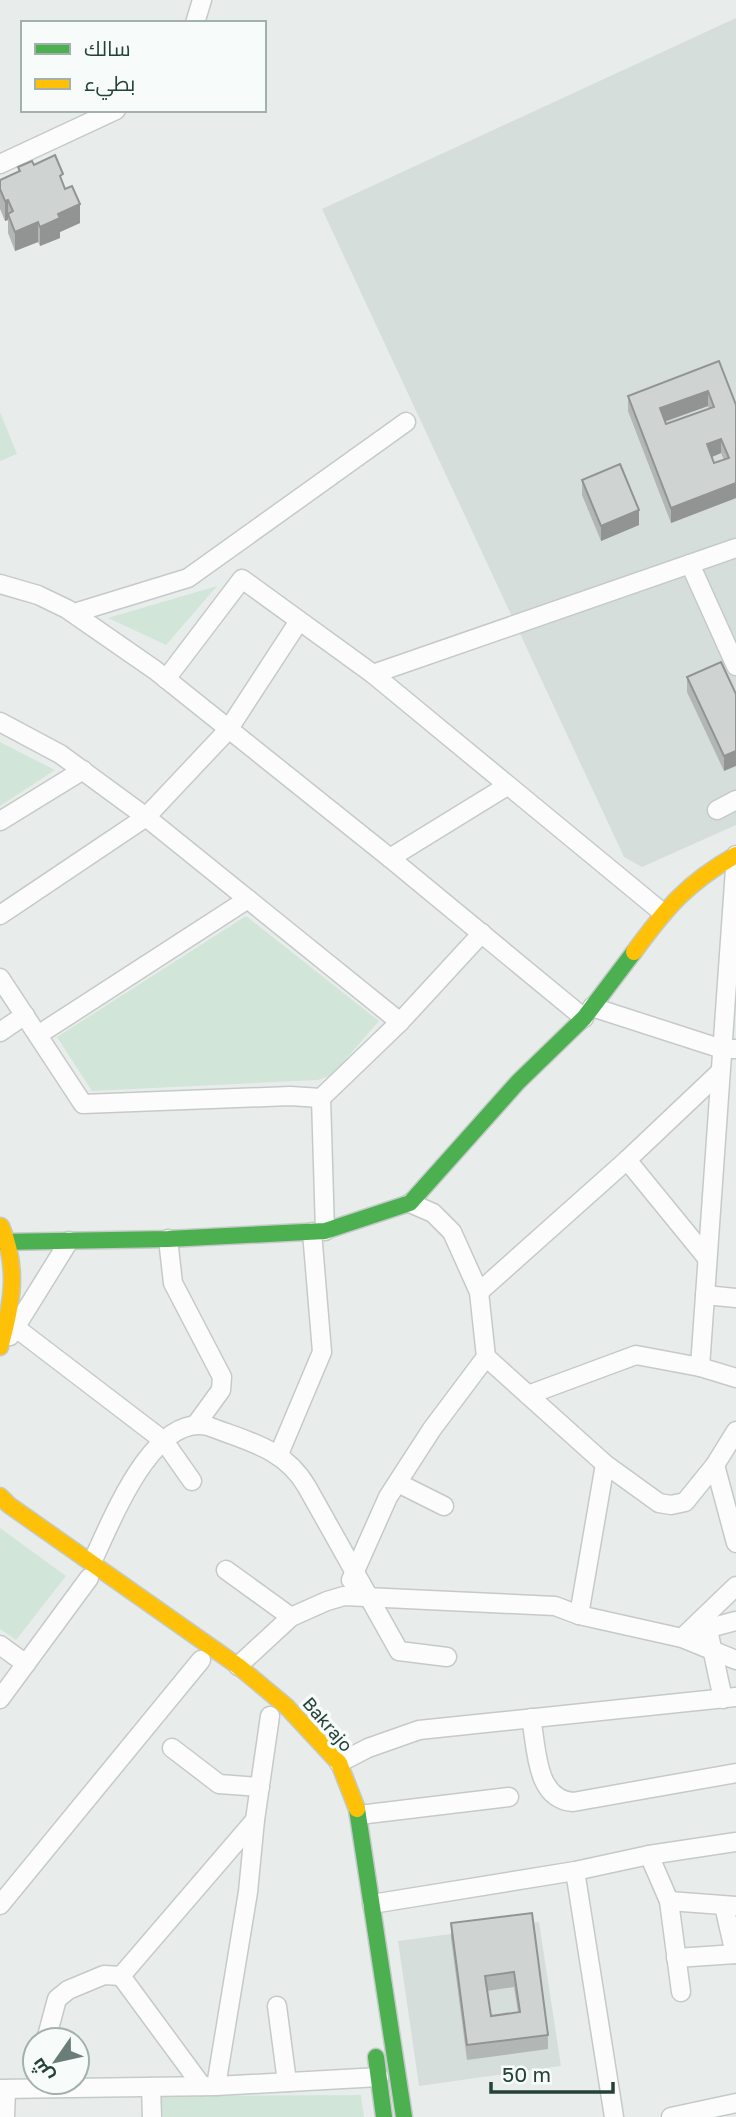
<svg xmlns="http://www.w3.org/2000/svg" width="736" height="2117" font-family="'Golos Text',Cairo,sans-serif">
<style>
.built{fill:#d6dedb}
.green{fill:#d1e6d8}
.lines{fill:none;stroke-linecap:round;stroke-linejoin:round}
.street-casing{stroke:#c5cac8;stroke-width:21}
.fast-casing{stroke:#c3cbc8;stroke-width:19}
.slow-casing{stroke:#c3cbc8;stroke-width:19}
.street{stroke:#fcfcfc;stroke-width:18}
.fast{stroke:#4caf50;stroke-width:16}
.slow{stroke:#ffc107;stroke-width:16}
.wall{fill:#b2b6b5;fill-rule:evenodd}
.shaded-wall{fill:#919493}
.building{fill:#cfd4d2;stroke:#919493;stroke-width:2;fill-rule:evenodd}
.labels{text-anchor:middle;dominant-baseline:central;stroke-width:7;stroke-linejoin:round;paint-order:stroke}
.street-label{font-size:18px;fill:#24423a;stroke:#f7fbf9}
</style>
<rect width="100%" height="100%" fill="#e8edeb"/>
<g class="built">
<polygon points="736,18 736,825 642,867 624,857 322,209"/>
<polygon points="539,1922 561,2066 419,2086 398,1941"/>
</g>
<g class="green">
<polygon points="0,412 17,454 0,461"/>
<polygon points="217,586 166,645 108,618"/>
<polygon points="0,742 55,770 0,806"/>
<polygon points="246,916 379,1021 332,1075 318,1080 92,1091 57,1037"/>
<polygon points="0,1528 66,1576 16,1640 0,1629"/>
<polygon points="361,2095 364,2117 163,2117 160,2096"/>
</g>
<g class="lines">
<g class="street-casing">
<g id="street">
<polyline points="195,23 202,0"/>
<polyline points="0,164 116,110"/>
<polyline points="690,564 736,666"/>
<polyline points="0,584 38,595 67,609 155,670 390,858 584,1018"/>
<polyline points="74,613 188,578 406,422"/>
<polyline points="373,674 736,548"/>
<polyline points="166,679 242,579 373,674 663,913"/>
<polyline points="0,722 60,754 146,817 400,1022"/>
<polyline points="717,810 736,800"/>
<polyline points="0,821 83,770"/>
<polyline points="390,858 507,786"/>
<polyline points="0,915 146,817 228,730 299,621"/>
<polyline points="0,978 83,1104 290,1096 321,1098 400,1022 482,933"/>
<polyline points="592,1007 722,1049 736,1049"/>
<polyline points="0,1032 25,1015"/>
<polyline points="38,1035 248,899"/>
<polyline points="321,1098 325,1231"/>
<polyline points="627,1160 707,1258"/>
<polyline points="168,1239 173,1283 222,1377 221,1390 197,1423"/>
<polyline points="479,1292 627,1160 720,1072"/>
<polyline points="705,1295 736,1298"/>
<polyline points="7,1321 164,1441 192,1481"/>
<polyline points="10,1336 69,1241"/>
<polyline points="486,1357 605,1464 659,1503 671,1505 685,1502 715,1465 736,1431"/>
<polyline points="700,1367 736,855"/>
<polyline points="528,1395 636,1355 700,1367 736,1378"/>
<polyline points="279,1454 322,1352 312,1232"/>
<polyline points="715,1465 736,1543"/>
<polyline points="398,1483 444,1506"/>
<path d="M92 1562C111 1523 152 1413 208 1426 246 1441 285 1448 307 1487L399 1651 447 1657"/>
<polyline points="226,1570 291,1617"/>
<polyline points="351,1580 388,1497 432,1429 486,1357 479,1292 452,1232 433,1213 410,1203"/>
<polyline points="579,1615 605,1464"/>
<polyline points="705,1616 723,1699"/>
<polyline points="698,1631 736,1621"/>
<polyline points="682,1638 736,1586"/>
<polyline points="0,1645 26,1664"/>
<polyline points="238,1666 291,1617 327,1601 344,1596 555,1606 579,1615 682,1638 736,1660"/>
<polyline points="0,1699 89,1578"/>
<path d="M531 1718C537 1748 535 1799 573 1802L736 1773"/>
<polyline points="172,1748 219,1784 260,1787"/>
<polyline points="339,1763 368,1748 419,1730 736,1697"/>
<polyline points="359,1815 509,1797"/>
<polyline points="649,1855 669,1901 681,1992"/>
<polyline points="575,1871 614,2117"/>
<polyline points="669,1901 736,1906"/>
<polyline points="372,1904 575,1871 649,1855 736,1842"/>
<polyline points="0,1905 201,1660"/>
<polyline points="724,1906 735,1954"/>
<polyline points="676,1958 736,1954"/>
<polyline points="121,1976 255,1820"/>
<polyline points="121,1976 202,2086"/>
<polyline points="277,2006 287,2082"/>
<polyline points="46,2040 57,1999 68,1990 104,1975 121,1976"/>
<polyline points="216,2086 248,1892 255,1820 270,1716"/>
<polyline points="151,2087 152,2117"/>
<polyline points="0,2089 216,2086 379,2077"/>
<polyline points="5,2117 6,2090"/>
<polyline points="671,2117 736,2103"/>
</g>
</g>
<g class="fast-casing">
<g id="fast">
<polyline points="0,1242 168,1239 325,1231 410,1203 518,1082 584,1018 634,952"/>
<polyline points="357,1809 404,2117"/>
<polyline points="376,2057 384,2117"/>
</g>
</g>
<g class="slow-casing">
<g id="slow">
<path d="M634 952C667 907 687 883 736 855"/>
<path d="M0 1347C12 1305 19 1268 1 1226"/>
<polyline points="0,1496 9,1505 238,1666 286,1706 339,1763 357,1809"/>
</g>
</g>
<use href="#street" class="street"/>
<use href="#fast" class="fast"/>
<use href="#slow" class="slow"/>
</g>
<g class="wall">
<polygon points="34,165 63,183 80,223 60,232 60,238 40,246 38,242 15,251 8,233 8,220 5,221 0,209 0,180 18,172 18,167"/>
<path d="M719 361 736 405V498L671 523 628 411V396ZM708 406 709 409 666 424 665 422ZM721 453 724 460 714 463 712 457Z"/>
<polygon points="582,480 639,525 601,541 582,495"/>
<polygon points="687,677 736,694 724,771 687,692"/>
<path d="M532 1913 548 2035V2049L467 2060 451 1938V1923ZM514 1987 518 2012 491 2016 487 1991Z"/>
</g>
<g class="shaded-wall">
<polygon points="8,200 8,215 8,214 8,220 5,221 5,201"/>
<polygon points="80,204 80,223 60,232 60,238 40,246 40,227 58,214"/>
<polygon points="38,222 38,242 15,251 15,232"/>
<polygon points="708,391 708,406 660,423 660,408"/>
<polygon points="721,439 721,453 707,459 707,444"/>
<polygon points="736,483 736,498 671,523 671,508"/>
<polygon points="639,510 639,525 601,541 601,526"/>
<polygon points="736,751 736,766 724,771 724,756"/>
</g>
<g class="building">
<polygon points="55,155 63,174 60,176 65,189 72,186 80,204 58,214 60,218 40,227 38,222 15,232 8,214 13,211 8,200 5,201 0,189 0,180 20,171 18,167 32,161 34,165"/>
<path d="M719 361 736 405V483L671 508 628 396ZM708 391 714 407 666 424 660 408ZM721 439 729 458 714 463 707 444Z"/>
<polygon points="620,464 639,510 601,526 582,480"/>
<polygon points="721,662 736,694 736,751 724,756 687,677"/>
<path d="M532 1913 548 2035 467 2045 451 1923ZM514 1972 520 2012 491 2016 485 1976Z"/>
</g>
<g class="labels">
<g class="street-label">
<text transform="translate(328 1724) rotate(49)">Bakrajo</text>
</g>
</g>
<rect x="21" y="21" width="245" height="91" fill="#f7fbf9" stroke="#a3b1ad" stroke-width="2"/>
<rect x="35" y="44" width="35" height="10" fill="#4caf50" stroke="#a3b1ad" stroke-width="2"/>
<text x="84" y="56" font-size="21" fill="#24423a">سالك</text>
<rect x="35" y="79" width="35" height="10" fill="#ffc107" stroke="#a3b1ad" stroke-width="2"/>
<text x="84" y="91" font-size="21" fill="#24423a">بطيء</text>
<g transform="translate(56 2061) rotate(236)"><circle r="33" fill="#f7fbf9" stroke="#a3b1ad" stroke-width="2"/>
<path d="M0-5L12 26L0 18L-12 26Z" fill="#697e78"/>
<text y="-10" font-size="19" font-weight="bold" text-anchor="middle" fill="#24423a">ش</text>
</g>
<path d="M491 2082v10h122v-10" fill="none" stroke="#24423a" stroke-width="3.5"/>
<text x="502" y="2082" font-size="21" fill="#24423a" stroke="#f7fbf9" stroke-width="5" paint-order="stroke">50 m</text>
</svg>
